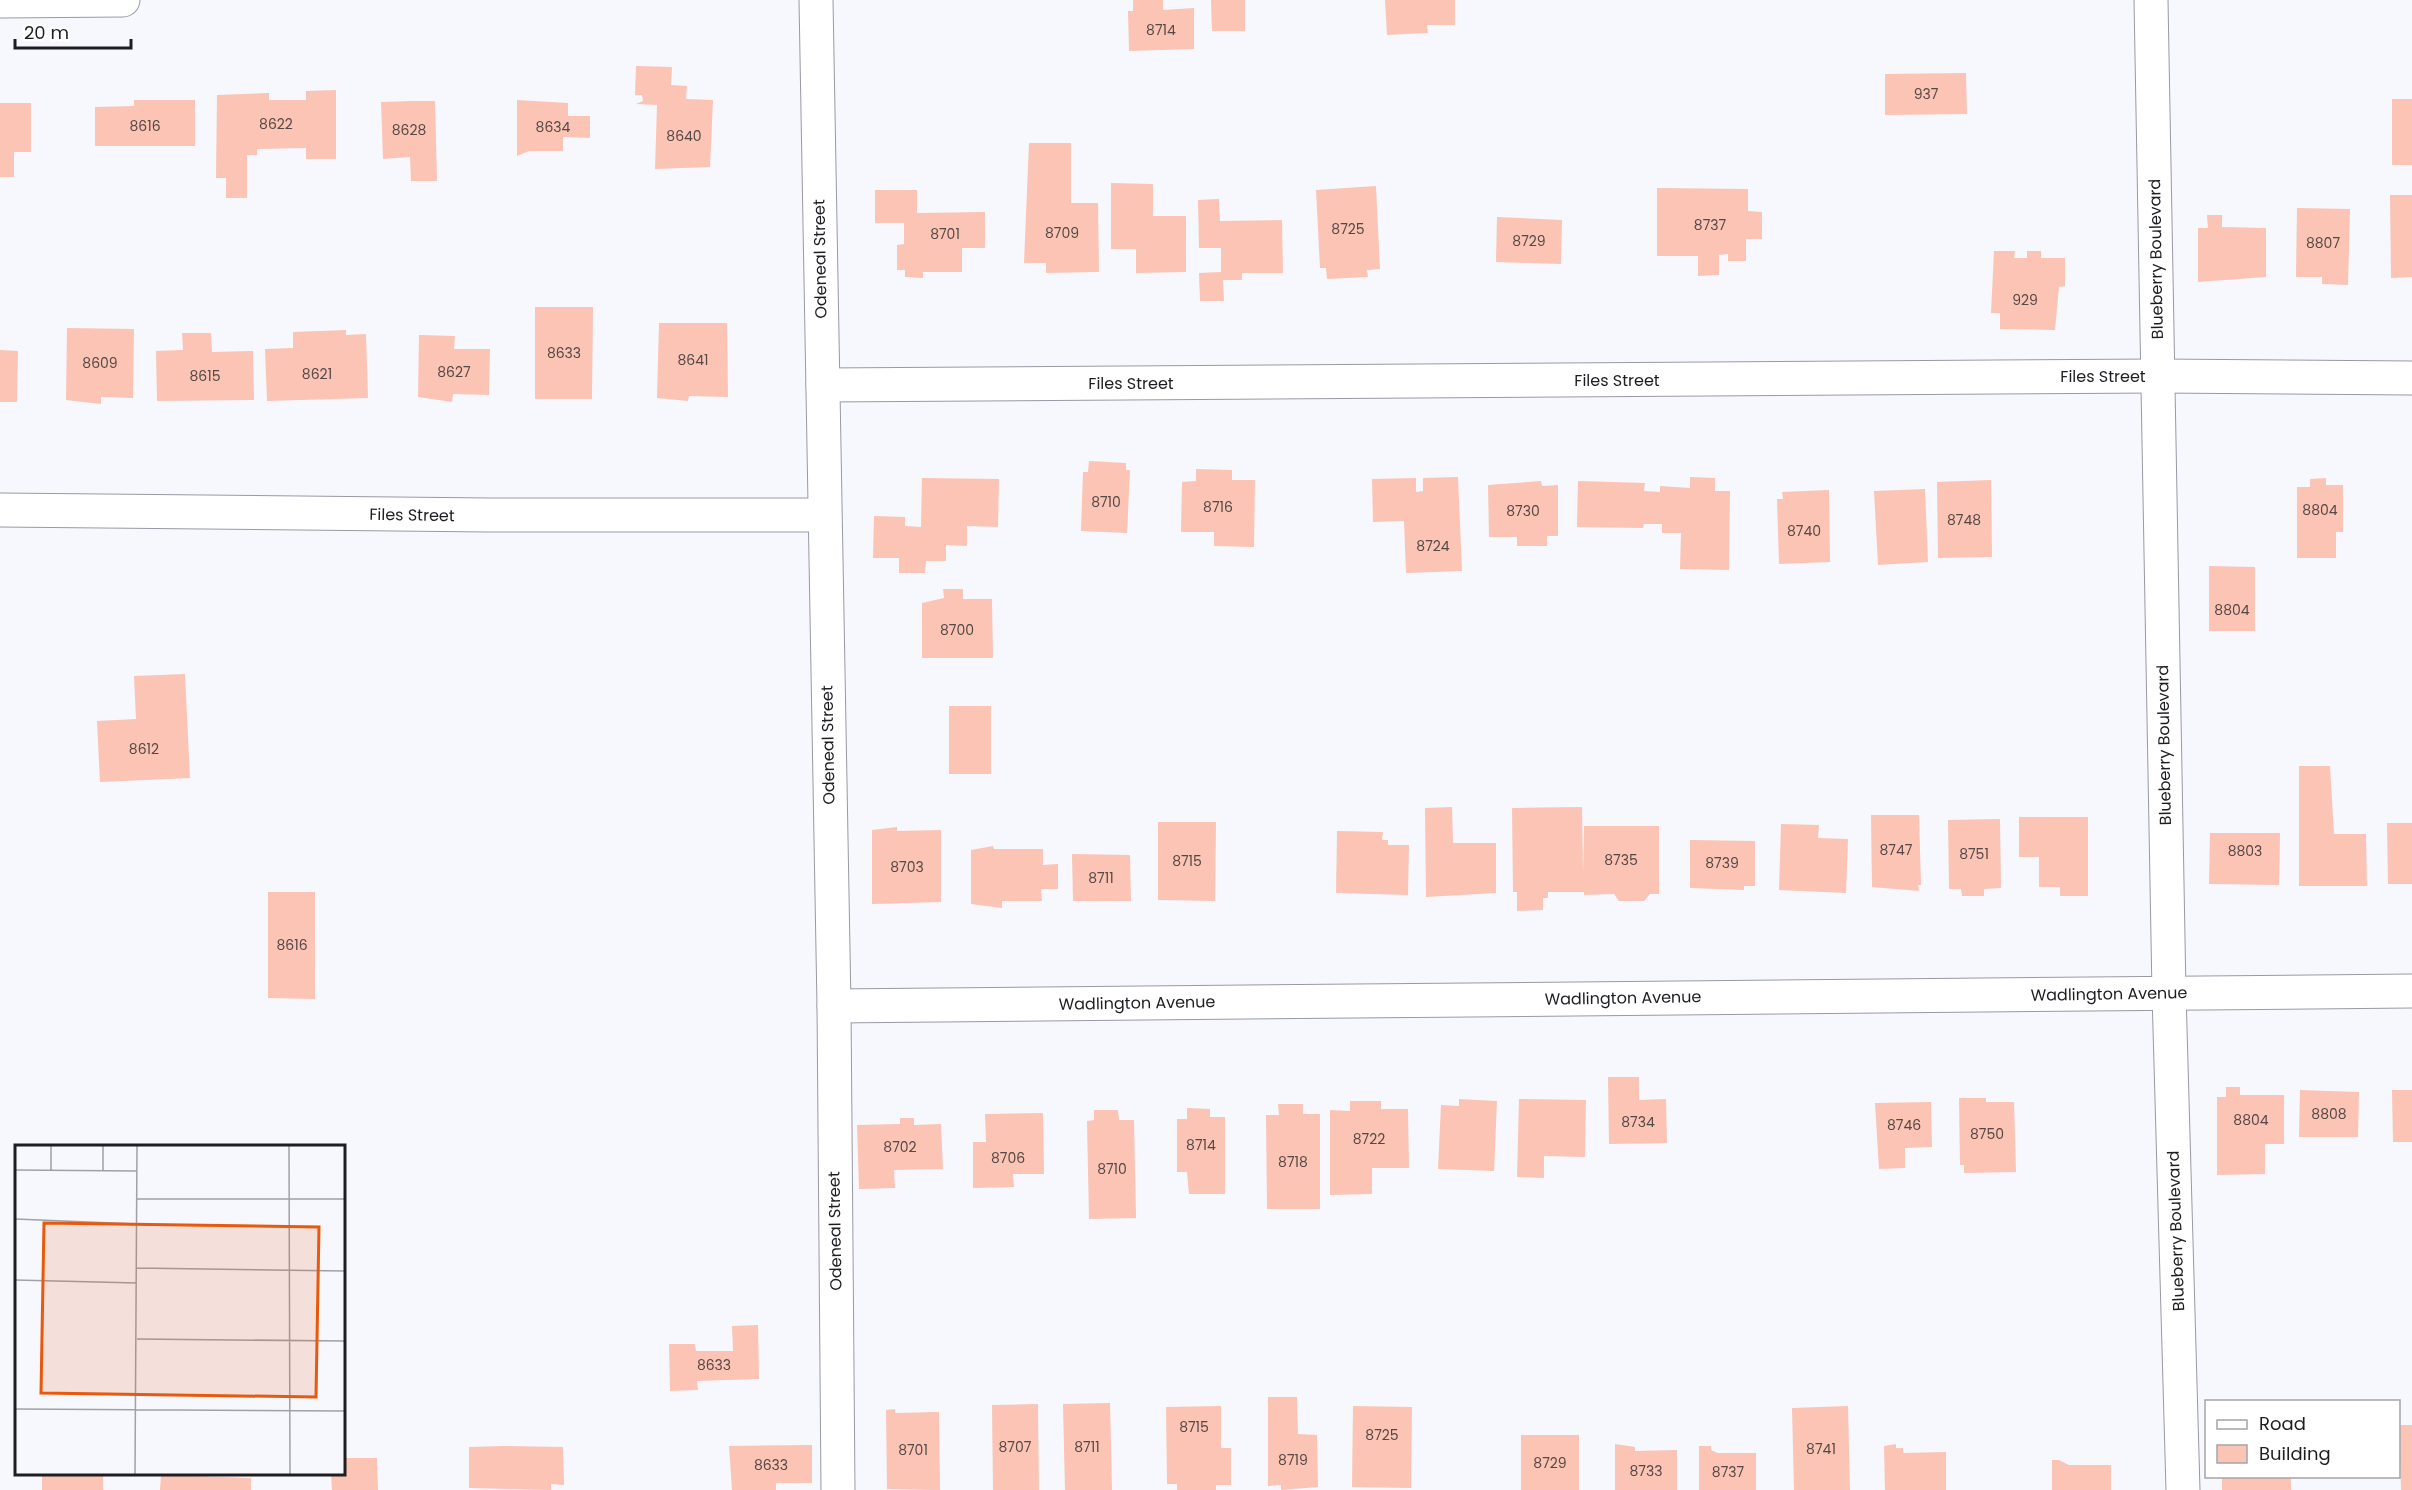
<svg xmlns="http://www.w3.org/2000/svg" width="2412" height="1490" font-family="Poppins,sans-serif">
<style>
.building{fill:#fbc4b4}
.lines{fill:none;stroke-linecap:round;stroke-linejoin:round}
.minor-casing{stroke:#9999a5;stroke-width:35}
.minor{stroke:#fff;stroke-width:33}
.labels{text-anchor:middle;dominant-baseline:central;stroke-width:4.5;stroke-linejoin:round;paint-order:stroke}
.number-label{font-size:14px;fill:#554846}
.street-label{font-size:16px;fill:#1e1e22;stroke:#fff}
.inset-road{fill:none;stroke:#a0a0a6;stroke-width:1.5}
.view{fill:#e8590c;fill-opacity:0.15;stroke:#e8590c;stroke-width:3}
.inset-edge{fill:none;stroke:#1e1e22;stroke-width:3}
</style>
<rect width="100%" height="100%" fill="#f7f7fe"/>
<g class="building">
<polygon points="1133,0 1163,0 1163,10 1194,8 1194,49 1129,51 1128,11 1133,11"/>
<polygon points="1211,0 1245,0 1245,31 1212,31"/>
<polygon points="1385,0 1455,0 1455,25 1427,25 1428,33 1387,35"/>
<polygon points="636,66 672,67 671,85 687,86 686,99 713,100 710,167 655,169 657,105 636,104 643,101 642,95 635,95"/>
<polygon points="1966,73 1967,114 1885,115 1885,74"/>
<polygon points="336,90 336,159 306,159 306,148 257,149 257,155 247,155 247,198 226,198 226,178 216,178 217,95 269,93 269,100 306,100 306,91"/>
<rect x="2392" y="99" width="20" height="66"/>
<polygon points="134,100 195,100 195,146 95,146 95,107 134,106"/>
<polygon points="517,100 568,103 568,116 590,116 590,138 563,137 563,151 529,151 517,156"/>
<polygon points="412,101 435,101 437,181 411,181 410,157 383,159 381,102"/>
<polygon points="0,103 31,103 31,152 14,152 14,177 0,177"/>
<polygon points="1029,143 1071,143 1071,203 1098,203 1099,272 1046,273 1046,263 1024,263"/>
<polygon points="1111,183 1153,184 1153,216 1186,216 1186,272 1136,273 1136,249 1111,249"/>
<polygon points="1376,186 1380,269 1367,270 1368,277 1327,279 1326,268 1320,268 1316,190"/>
<polygon points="1657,188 1748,189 1748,211 1762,212 1762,239 1746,239 1746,261 1728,261 1728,254 1719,255 1719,275 1698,276 1698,256 1657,256"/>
<polygon points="875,190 917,190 917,213 985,212 985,248 962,248 962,272 923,272 923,278 905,277 905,270 897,270 897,245 904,244 904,223 875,223"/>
<polygon points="2390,195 2412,195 2412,277 2391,278"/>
<polygon points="1219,199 1220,221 1282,220 1283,273 1242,273 1242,280 1223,280 1224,301 1200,301 1199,273 1221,272 1221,248 1199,248 1198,200"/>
<polygon points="2297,208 2350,209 2348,285 2322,284 2322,277 2296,277"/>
<polygon points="2207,215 2222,215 2222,227 2266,228 2266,277 2198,282 2198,228 2208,228"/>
<polygon points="1497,217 1562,220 1561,264 1496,262"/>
<polygon points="1994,251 2015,251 2014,258 2027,258 2027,251 2041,251 2041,258 2065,258 2065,286 2059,287 2055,330 2000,329 2000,313 1991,313"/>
<polygon points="535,307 593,307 592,399 535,399"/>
<polygon points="659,323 727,323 728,397 689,396 688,401 657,398"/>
<polygon points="67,328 134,329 133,398 101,397 101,404 66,400"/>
<polygon points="346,330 346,335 366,334 368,398 267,401 265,349 293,348 293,332"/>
<polygon points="182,333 211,333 212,352 253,351 254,400 157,401 156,351 183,350"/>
<polygon points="419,335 455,336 454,349 490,349 489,395 453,394 452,402 418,397"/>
<polygon points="0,350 18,351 17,402 0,402"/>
<polygon points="1089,461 1126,463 1126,470 1130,470 1127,533 1081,531 1083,472 1088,472"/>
<polygon points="1196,469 1232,470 1232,480 1255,480 1254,547 1214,546 1214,532 1181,532 1182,482 1196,481"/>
<polygon points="1458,477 1462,571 1406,573 1404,521 1373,522 1372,479 1416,478 1416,492 1423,491 1423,478"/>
<polygon points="1690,477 1715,478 1715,491 1730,491 1729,570 1680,569 1681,533 1662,533 1662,524 1644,524 1643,528 1577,527 1578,481 1645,483 1644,491 1660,492 1660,486 1690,488"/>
<polygon points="922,478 999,479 998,527 967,526 967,546 946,545 946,561 926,561 925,573 899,573 899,558 873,558 874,516 905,517 905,526 921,527"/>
<polygon points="2326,478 2326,485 2343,485 2343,532 2336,532 2336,558 2297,558 2297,487 2310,487 2310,479"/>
<polygon points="1991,480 1992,557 1938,558 1937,482"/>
<polygon points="1541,481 1542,486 1558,485 1558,536 1547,536 1547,546 1517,546 1517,537 1489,537 1488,485"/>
<polygon points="1925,489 1928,562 1878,565 1874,491"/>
<polygon points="1829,490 1830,562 1779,564 1777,499 1783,499 1782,492"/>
<polygon points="2209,566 2255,567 2255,631 2209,631"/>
<polygon points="943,589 963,589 963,599 992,599 993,658 922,658 922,603 944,598"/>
<polygon points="185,674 190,778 100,782 97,721 136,719 134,676"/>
<rect x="949" y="706" width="42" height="68"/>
<polygon points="2299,766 2330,766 2334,834 2366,834 2367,886 2299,886"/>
<polygon points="1452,807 1453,843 1496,843 1496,893 1426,897 1425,808"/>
<polygon points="1582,807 1583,873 1584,826 1659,826 1659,894 1650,894 1644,901 1619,901 1614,894 1584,895 1584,892 1548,892 1548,898 1543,898 1543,910 1517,911 1517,892 1513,892 1512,808"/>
<polygon points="1871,815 1919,815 1921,885 1918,885 1919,891 1872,887"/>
<polygon points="2019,817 2088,817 2088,896 2060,896 2060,887 2039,887 2039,857 2019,857"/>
<polygon points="2000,819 2001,888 1984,889 1984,896 1962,896 1961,889 1949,889 1948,820"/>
<polygon points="1158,822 1216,822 1215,901 1158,900"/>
<polygon points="2387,823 2412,823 2412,884 2388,884"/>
<polygon points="1781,824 1819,825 1818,838 1848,839 1846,893 1779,890"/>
<polygon points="897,827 897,831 941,830 941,902 872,904 872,830"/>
<polygon points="1337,831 1383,832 1382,840 1388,840 1388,845 1409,845 1408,895 1336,893"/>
<polygon points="2210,833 2280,833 2279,885 2209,884"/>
<polygon points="1690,840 1755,841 1755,886 1744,886 1744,890 1690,888"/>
<polygon points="993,846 994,849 1043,849 1043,865 1058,864 1058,889 1041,889 1042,901 1002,901 1002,908 971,904 971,850"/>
<polygon points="1072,854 1130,855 1131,901 1073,901"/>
<polygon points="268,892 315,892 315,999 268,998"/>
<polygon points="1608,1077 1639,1077 1639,1100 1666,1099 1667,1143 1609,1144"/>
<polygon points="2226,1087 2240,1087 2240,1095 2284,1095 2284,1144 2265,1144 2265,1174 2217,1175 2217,1097 2226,1097"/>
<polygon points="2300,1090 2359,1092 2358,1137 2299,1137"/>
<polygon points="2392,1090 2412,1090 2412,1142 2393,1142"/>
<polygon points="1959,1098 1986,1098 1986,1102 2014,1102 2016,1172 1964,1173 1964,1165 1960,1165"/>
<polygon points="1459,1099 1497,1101 1494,1171 1438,1169 1441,1105 1459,1106"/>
<polygon points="1519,1099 1586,1100 1585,1157 1544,1156 1544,1178 1517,1177"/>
<polygon points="1350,1101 1381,1101 1381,1109 1408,1109 1409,1168 1372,1168 1372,1194 1330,1195 1330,1110 1350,1111"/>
<polygon points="1931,1102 1932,1147 1905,1148 1905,1168 1879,1169 1875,1103"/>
<polygon points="1278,1104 1303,1104 1303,1114 1320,1114 1320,1209 1267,1209 1266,1115 1279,1115"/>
<polygon points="1187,1108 1210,1109 1210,1117 1225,1117 1225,1194 1189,1194 1187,1172 1177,1172 1177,1119 1187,1119"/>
<polygon points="1094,1110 1118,1110 1119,1120 1134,1120 1136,1218 1089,1219 1087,1121 1094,1120"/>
<polygon points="1043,1113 1044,1174 1013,1174 1014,1187 973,1188 973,1142 986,1142 985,1114"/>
<polygon points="900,1118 914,1118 914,1125 941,1124 943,1169 894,1170 895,1188 859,1189 857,1125 900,1124"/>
<polygon points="758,1325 759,1379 697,1381 698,1390 670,1391 669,1344 695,1344 696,1351 733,1351 732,1326"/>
<polygon points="1268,1397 1297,1397 1298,1434 1317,1435 1318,1487 1281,1490 1281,1485 1268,1486"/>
<polygon points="1110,1403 1112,1490 1065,1490 1063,1404"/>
<polygon points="1038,1404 1039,1490 993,1490 992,1405"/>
<polygon points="1221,1406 1221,1448 1231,1448 1231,1485 1216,1485 1216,1490 1177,1490 1177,1484 1167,1484 1166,1407"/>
<polygon points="1353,1406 1412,1407 1411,1488 1352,1487"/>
<polygon points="1848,1406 1850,1490 1794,1490 1792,1408"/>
<polygon points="895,1409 895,1413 939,1412 940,1490 887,1489 886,1410"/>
<polygon points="2399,1425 2412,1425 2412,1490 2401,1490"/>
<rect x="1521" y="1435" width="58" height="55"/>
<polygon points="1615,1444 1635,1447 1635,1451 1677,1450 1677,1490 1615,1490"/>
<polygon points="1896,1444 1896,1448 1903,1448 1903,1453 1946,1452 1946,1490 1885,1490 1884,1446"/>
<polygon points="812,1445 812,1483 776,1483 776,1490 732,1490 729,1446"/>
<polygon points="504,1446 563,1447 564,1485 551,1484 551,1490 469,1488 469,1447"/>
<polygon points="1699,1446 1711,1446 1711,1450 1718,1453 1756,1453 1756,1490 1699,1490"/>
<polygon points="344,1458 377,1458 378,1490 332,1490 331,1474 344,1474"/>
<polygon points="2052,1460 2059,1460 2069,1465 2111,1465 2111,1490 2052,1490"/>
<rect x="42" y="1474" width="61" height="16"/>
<polygon points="161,1475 251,1478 251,1490 160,1490"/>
<rect x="2222" y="1476" width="69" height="14"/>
</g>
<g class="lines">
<g class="minor-casing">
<g id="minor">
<polyline points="816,0 834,1006 838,1490"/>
<polyline points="2151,0 2169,993 2183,1490"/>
<polyline points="0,1 123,0"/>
<polyline points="823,385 2158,376 2412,378"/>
<polyline points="0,510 489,515 823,515"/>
<polyline points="834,1006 2412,991"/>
</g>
</g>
<use href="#minor" class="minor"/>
</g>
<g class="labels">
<g class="number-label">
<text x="1161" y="30">8714</text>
<text x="1926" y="94">937</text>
<text x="276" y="124">8622</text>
<text x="145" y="126">8616</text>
<text x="553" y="127">8634</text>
<text x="409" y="130">8628</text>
<text x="684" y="136">8640</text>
<text x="1710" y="225">8737</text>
<text x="1348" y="229">8725</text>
<text x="1062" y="233">8709</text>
<text x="945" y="234">8701</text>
<text x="1529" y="241">8729</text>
<text x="2323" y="243">8807</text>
<text x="2025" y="300">929</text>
<text x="564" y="353">8633</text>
<text x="693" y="360">8641</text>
<text x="100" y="363">8609</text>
<text x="454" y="372">8627</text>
<text x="317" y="374">8621</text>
<text x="205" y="376">8615</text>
<text x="1106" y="502">8710</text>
<text x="1218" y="507">8716</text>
<text x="2320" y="510">8804</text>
<text x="1523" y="511">8730</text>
<text x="1964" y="520">8748</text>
<text x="1804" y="531">8740</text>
<text x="1433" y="546">8724</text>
<text x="2232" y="610">8804</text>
<text x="957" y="630">8700</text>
<text x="144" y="749">8612</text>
<text x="1896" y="850">8747</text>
<text x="2245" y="851">8803</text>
<text x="1974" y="854">8751</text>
<text x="1621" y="860">8735</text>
<text x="1187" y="861">8715</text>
<text x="1722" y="863">8739</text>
<text x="907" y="867">8703</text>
<text x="1101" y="878">8711</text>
<text x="292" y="945">8616</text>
<text x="2329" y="1114">8808</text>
<text x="2251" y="1120">8804</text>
<text x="1638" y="1122">8734</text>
<text x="1904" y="1125">8746</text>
<text x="1987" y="1134">8750</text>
<text x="1369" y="1139">8722</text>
<text x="1201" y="1145">8714</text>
<text x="900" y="1147">8702</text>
<text x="1008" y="1158">8706</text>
<text x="1293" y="1162">8718</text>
<text x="1112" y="1169">8710</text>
<text x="714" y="1365">8633</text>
<text x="1194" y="1427">8715</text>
<text x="1382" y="1435">8725</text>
<text x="1015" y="1447">8707</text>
<text x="1087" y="1447">8711</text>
<text x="1821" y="1449">8741</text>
<text x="913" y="1450">8701</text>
<text x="1293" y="1460">8719</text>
<text x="1550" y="1463">8729</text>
<text x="771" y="1465">8633</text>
<text x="1646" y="1471">8733</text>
<text x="1728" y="1472">8737</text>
</g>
<g class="street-label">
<text transform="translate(820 259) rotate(-91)">Odeneal Street</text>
<text transform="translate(2156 259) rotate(-91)">Blueberry Boulevard</text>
<text x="2103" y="376">Files Street</text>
<text x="1617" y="380">Files Street</text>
<text x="1131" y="383">Files Street</text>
<text transform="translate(412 515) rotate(1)">Files Street</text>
<text transform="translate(828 745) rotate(-91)">Odeneal Street</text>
<text transform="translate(2164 745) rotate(-91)">Blueberry Boulevard</text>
<text transform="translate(2109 994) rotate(-1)">Wadlington Avenue</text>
<text transform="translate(1623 998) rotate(-1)">Wadlington Avenue</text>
<text transform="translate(1137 1003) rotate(-1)">Wadlington Avenue</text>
<text transform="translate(835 1231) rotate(-91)">Odeneal Street</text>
<text transform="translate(2176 1231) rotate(-92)">Blueberry Boulevard</text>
</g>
</g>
<g transform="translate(15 1145)">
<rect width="330" height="330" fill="#f7f7fe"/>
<path class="inset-road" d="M274 1 275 329M0 25 122 26M36 25V1M88 25V1M122 54H330M0 74 122 79M122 123 330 126M0 135 122 138M122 194 330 196M0 264 330 266M120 329 122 1"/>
<path class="view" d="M29 78 304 82 301 252 26 248Z"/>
<rect width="330" height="330" class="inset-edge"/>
</g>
<rect x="2205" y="1400" width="195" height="78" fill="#ffffff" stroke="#a5a5a7" stroke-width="1.5"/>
<rect x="2217" y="1420" width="30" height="9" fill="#ffffff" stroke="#a5a5a7" stroke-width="1.5"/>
<text x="2259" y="1430" font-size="18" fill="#1e1e22">Road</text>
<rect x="2217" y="1445" width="30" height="18" fill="#fbc4b4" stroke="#a5a5a7" stroke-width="1.5"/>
<text x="2259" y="1460" font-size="18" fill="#1e1e22">Building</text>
<path d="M15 39v9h116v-9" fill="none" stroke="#1e1e22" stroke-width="3"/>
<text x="24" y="39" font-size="18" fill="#1e1e22" stroke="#ffffff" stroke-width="4.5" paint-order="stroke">20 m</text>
</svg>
